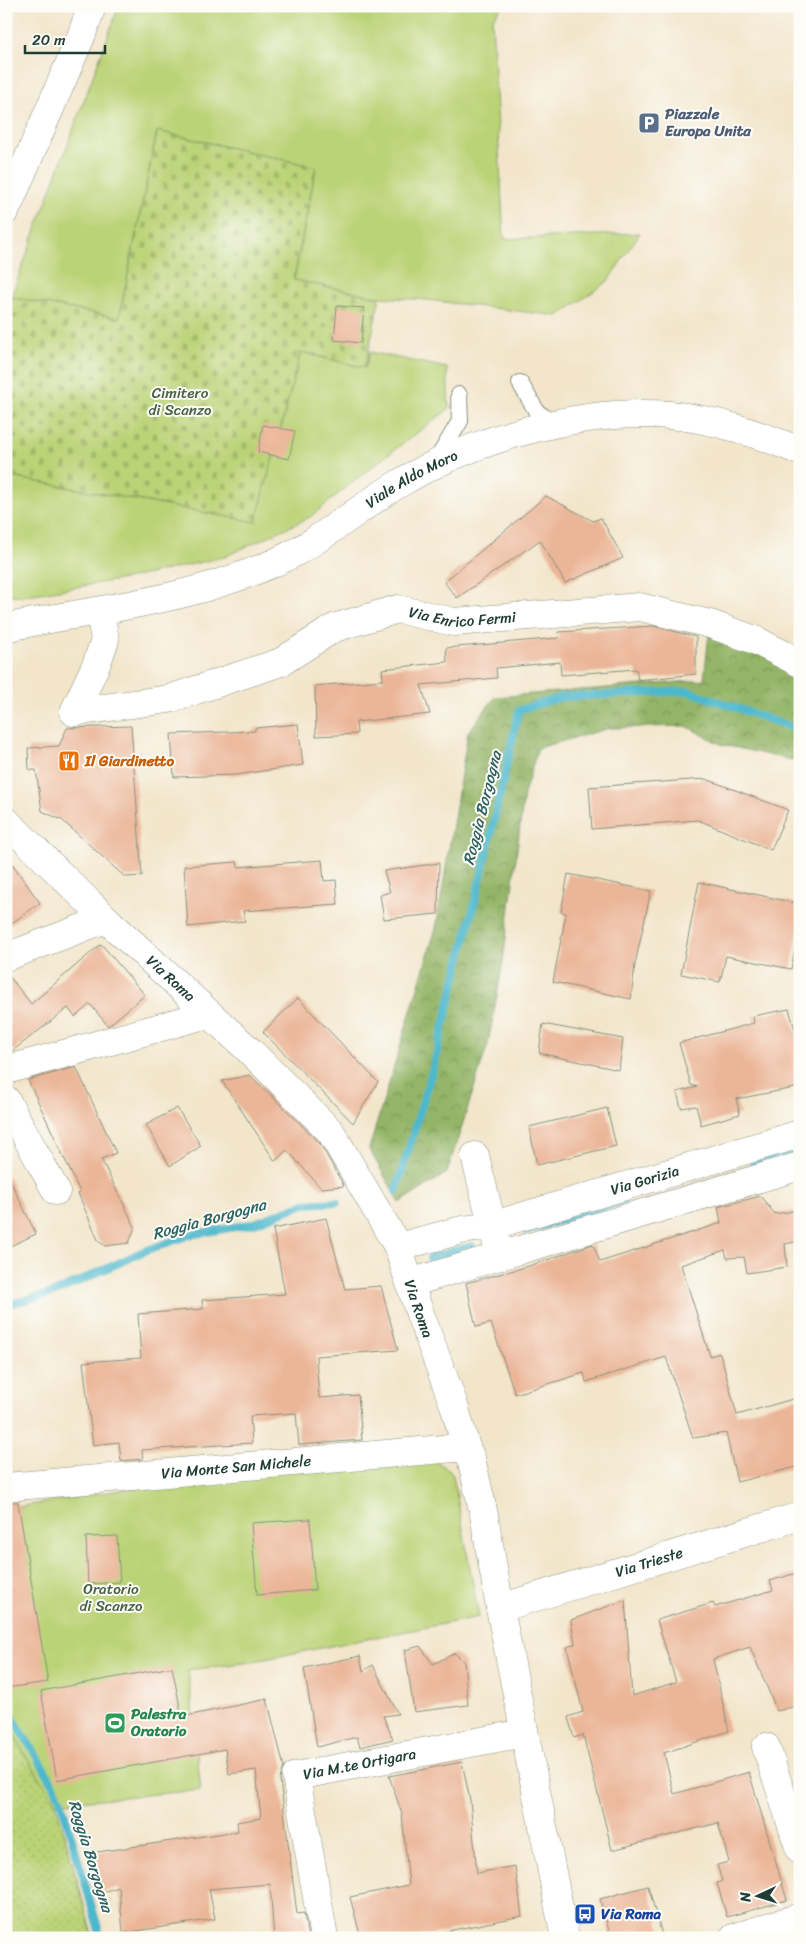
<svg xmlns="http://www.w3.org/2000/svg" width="806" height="1944" font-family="Sriracha,sans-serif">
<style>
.grass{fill:url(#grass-dots);stroke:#6d8856}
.forest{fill:url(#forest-crowns);stroke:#5a794e}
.cemetery{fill:url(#cemetery-stones);stroke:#6d8856}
.park{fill:#bbd377;stroke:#6d8856}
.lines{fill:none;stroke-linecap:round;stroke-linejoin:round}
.stream{stroke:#4eb8cc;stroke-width:8}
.building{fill:#ebb597}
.service-casing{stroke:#88917f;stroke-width:18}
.minor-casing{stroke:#88917f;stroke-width:29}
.tertiary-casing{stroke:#88917f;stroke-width:29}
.service{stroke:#fff;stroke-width:16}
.minor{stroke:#fff;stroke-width:28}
.tertiary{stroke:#fff;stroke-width:28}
.labels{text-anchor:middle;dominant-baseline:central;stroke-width:4;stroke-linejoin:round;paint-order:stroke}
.service-label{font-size:15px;font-weight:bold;fill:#4e5e75;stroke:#fdfcf7;text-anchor:start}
.park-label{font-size:15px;fill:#466245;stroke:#fdfcf7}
.street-label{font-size:15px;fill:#1f3d34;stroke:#fdfcf7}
.food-label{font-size:15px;font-weight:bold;fill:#c56008;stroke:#fdfcf7;text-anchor:start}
.leisure-label{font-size:15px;font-weight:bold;fill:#27864d;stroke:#fdfcf7;text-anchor:start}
.transit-label{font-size:15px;font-weight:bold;fill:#164399;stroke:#fdfcf7;text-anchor:start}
.water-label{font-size:16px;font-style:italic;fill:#2d6262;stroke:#fdfcf7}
</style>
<defs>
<pattern id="grass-dots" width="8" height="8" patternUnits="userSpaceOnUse" patternTransform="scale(1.25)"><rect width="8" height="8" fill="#bbd377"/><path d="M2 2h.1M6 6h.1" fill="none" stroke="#a0b668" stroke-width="1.8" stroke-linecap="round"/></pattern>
<pattern id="forest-crowns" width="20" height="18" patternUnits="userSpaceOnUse" patternTransform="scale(1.25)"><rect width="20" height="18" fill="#94b568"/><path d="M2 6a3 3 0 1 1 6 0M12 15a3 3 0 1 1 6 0" fill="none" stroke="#789456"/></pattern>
<pattern id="cemetery-stones" width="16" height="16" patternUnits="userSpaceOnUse" patternTransform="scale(1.25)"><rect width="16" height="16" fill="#bbd377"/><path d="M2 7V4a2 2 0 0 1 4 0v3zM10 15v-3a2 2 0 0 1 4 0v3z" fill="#a0b668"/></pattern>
</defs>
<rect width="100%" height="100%" fill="#fdfcf7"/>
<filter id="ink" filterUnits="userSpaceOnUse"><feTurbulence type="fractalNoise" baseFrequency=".02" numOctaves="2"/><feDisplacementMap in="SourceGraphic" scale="10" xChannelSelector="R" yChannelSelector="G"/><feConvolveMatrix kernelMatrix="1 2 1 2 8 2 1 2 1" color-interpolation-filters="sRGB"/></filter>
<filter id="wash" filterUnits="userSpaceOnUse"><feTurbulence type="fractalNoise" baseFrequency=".0096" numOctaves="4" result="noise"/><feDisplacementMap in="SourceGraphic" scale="20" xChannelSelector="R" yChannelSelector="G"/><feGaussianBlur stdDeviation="1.12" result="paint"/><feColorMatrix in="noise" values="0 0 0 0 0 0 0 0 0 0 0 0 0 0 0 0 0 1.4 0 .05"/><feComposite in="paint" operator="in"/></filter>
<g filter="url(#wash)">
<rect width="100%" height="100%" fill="#f2e5ca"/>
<polygon class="grass" points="6,1719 25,1755 56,1803 93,1938 6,1938"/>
<polygon class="forest" points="710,624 800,663 800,762 720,744 686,726 610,728 538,748 524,794 503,962 488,1044 447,1173 400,1203 369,1149 436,928 468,732 495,697 704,680"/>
<polygon class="cemetery" points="157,131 316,167 294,280 380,297 365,368 301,352 256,522 6,476 6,317 11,297 119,318"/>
<g class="park">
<polygon points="119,6 502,6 492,20 504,239 640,233 607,282 558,316 427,300 380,297 294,280 316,167 157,131 119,318 11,297"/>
<polygon points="301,352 365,368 370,352 447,368 449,409 374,465 310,517 224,557 131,578 22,596 6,594 6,476 256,522"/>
<polygon points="423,1455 447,1468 453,1475 479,1617 244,1663 188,1670 201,1790 56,1803 25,1755 6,1719 6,1509 222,1473"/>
</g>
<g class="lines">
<g class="stream">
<polyline points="753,1162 800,1150"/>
<polyline points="396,1191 434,1064 481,877 519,710 562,697 688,691 800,730"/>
<polyline points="527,1231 623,1201"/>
<polyline points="430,1258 472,1246"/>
<polyline points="6,1305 56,1292 142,1252 189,1235 252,1224 304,1204 337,1202"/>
<polyline points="6,1706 54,1785 61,1801 101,1938"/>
</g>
</g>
<g id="blocks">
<g class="building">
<polygon points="337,306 364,308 361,343 334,340"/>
<polygon points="263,425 295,431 289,459 258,452"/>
<polygon points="546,496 593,521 601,518 623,558 565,583 540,540 457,598 444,582"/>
<polygon points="653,626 696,637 696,674 638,680 636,669 561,675 560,662 496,668 497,678 421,685 430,714 356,722 357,734 316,736 315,686 383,680 382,669 447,662 446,648 559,638 558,632"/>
<polygon points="298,724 303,765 236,775 174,777 171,734 255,731 255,728"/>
<polygon points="131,726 142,876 125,877 62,820 42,811 36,770 29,770 28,748 59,746 67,728"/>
<polygon points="706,779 788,810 771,850 698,820 592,829 589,787"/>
<polygon points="6,855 40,903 6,927"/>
<polygon points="322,860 324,881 336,880 338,904 243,911 245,921 188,927 184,866 237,862 238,867"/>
<polygon points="439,863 438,914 384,919 380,895 390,892 384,871"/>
<polygon points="568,874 651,891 635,964 631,999 553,982 566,913 561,912"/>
<polygon points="699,882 800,904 800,923 791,969 726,956 720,982 681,974"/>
<polygon points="101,944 145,995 108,1026 90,1004 75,1017 68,1008 11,1052 6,1054 6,972 31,1004"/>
<polygon points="298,998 378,1082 353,1123 263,1032"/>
<polygon points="789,1009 800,1047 800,1087 736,1099 740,1114 701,1125 696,1106 681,1108 677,1092 697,1087 691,1085 679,1043 754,1023 753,1016"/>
<polygon points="543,1024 623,1039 619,1070 539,1053"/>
<polygon points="76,1067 116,1153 101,1159 135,1227 129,1243 105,1246 98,1240 78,1193 80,1192 28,1080"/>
<polygon points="250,1075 319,1142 344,1186 321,1188 287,1150 275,1161 222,1081"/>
<polygon points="177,1108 201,1146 170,1166 146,1125"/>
<polygon points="607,1108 616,1146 537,1165 529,1127"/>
<polygon points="6,1172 36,1234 6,1248"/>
<polygon points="760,1196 775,1214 800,1210 800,1241 785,1244 787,1267 747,1273 744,1257 727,1258 725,1250 681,1265 710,1356 720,1353 737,1415 800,1397 800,1466 737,1482 726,1433 693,1438 666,1357 586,1382 584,1373 515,1394 491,1323 476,1327 466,1283 529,1266 593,1244 600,1262 721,1223 718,1207"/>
<polygon points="326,1218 345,1289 381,1286 398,1350 316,1356 319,1398 358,1395 362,1440 299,1445 296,1413 250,1416 252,1443 142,1450 143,1459 121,1461 119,1442 93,1445 83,1362 141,1358 138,1314 203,1309 202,1300 285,1294 273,1229"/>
<polygon points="6,1502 18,1502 48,1682 6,1688"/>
<polygon points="310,1519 315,1590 257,1595 251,1523"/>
<polygon points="117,1536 120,1582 88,1584 86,1537"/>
<polygon points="800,1572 800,1705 777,1711 750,1647 713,1659 729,1731 664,1753 674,1794 749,1772 787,1900 727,1917 717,1883 722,1881 717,1865 729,1862 718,1823 612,1850 583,1735 574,1738 568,1717 583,1712 567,1647 575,1644 571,1620 625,1600 632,1696 676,1682 657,1620 713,1603 715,1607 773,1590 770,1581"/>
<polygon points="420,1646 433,1664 455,1653 464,1662 468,1705 414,1712 405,1650"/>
<polygon points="360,1656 363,1671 373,1665 398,1714 383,1716 393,1739 360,1747 357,1737 317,1747 304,1668"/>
<polygon points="172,1667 182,1717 267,1699 284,1767 280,1779 297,1914 304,1913 308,1938 274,1938 270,1884 209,1889 215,1919 123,1933 119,1887 102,1892 91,1853 238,1831 237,1822 261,1818 256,1770 229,1774 225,1749 57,1780 41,1691"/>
<polygon points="462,1762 470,1800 477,1873 515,1866 522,1916 413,1938 361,1938 350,1897 409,1885 402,1814 389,1776"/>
<polygon points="648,1886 663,1938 611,1938 600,1899"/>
</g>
</g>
</g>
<g filter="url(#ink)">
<use href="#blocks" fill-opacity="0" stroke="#88917f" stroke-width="1"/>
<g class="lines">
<g class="service-casing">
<g id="service">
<polyline points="520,383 537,412 553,423"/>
<polyline points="435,463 460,421 459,395"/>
</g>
</g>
<g class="minor-casing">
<g id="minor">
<path id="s1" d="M6 628C38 620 70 616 102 610 159 600 216 588 269 565 315 546 353 512 395 486 472 439 579 408 670 415 715 419 758 434 800 451"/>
<path id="s2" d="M74 712 169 699 281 662 334 628 398 609 454 622 640 607 710 624 755 640 800 663"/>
<polyline points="74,712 96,665 105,640 100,611"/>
<polyline points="6,957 106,919"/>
<polyline points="6,1070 208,1014"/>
<polyline points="6,1100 56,1191"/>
<polyline points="475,1156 497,1244"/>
<path id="s3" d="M398 1247 462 1230 491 1226 800 1134"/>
<polyline points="410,1283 800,1166"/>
<path id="s4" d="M6 1487 466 1447"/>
<path id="s5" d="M500 1608 800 1516"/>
<polyline points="766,1747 800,1850"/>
<path id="s6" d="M324 1938 296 1776 524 1733"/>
<polyline points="733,1938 800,1917"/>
</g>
</g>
<g class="tertiary-casing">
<g id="tertiary">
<polyline points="6,210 80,39 92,6"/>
<path id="s7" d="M6 821 106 919 251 1052 331 1132 398 1247 420 1314 454 1405 466 1447 471 1458 484 1515 500 1608 565 1938"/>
</g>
</g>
<use href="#service" class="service"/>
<use href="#minor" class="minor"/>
<use href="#tertiary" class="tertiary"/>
</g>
</g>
<defs>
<g id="parking-square" transform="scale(1.125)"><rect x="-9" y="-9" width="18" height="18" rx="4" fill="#5c6f8a" stroke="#fdfcf7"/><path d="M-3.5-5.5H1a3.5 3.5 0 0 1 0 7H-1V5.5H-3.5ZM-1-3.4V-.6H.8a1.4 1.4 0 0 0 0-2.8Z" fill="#fff"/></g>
<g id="restaurant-square" transform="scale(1.125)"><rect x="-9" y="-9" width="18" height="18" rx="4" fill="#e8710a" stroke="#fdfcf7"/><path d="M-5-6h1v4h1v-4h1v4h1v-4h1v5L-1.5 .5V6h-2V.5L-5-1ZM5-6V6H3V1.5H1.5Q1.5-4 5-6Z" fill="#fff"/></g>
<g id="stadium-square" transform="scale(1.125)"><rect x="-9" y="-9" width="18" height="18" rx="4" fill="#2e9e5b" stroke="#fdfcf7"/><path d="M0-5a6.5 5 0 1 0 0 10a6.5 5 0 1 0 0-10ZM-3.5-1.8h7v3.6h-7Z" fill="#fff"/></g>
<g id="bus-square" transform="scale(1.125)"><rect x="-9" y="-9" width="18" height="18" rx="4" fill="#1a4fb4" stroke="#fdfcf7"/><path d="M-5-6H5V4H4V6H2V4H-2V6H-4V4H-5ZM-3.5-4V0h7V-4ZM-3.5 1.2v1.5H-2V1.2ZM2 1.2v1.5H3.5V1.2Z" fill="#fff"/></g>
</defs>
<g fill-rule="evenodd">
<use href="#parking-square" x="649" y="123"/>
<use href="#restaurant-square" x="69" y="761"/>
<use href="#stadium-square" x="115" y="1723"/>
<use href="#bus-square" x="585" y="1914"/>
</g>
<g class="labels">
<g class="service-label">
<text x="665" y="114">Piazzale<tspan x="665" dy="17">Europa Unita</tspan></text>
</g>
<g class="park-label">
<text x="180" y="393">Cimitero<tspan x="180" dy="17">di Scanzo</tspan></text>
<text x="111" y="1589">Oratorio<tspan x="111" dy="17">di Scanzo</tspan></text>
</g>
<g class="street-label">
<text stroke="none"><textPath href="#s1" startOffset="438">Viale Aldo Moro</textPath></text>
<text stroke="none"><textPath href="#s2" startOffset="409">Via Enrico Fermi</textPath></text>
<text stroke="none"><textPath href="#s7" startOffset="228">Via Roma</textPath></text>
<text stroke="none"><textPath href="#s3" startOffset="256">Via Gorizia</textPath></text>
<text stroke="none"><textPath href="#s7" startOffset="648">Via Roma</textPath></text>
<text stroke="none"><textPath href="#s4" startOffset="231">Via Monte San Michele</textPath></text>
<text stroke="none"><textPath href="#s5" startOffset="156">Via Trieste</textPath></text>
<text stroke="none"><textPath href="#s6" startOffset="229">Via M.te Ortigara</textPath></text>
</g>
<g class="food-label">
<text x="85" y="761">Il Giardinetto</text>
</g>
<g class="leisure-label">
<text x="131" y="1714">Palestra<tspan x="131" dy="17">Oratorio</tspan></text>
</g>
<g class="transit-label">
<text x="601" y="1914">Via Roma</text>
</g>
<g class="water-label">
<text transform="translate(482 808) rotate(-76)">Roggia Borgogna</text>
<text transform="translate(209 1219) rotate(-15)">Roggia Borgogna</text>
<text transform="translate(91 1856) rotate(73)">Roggia Borgogna</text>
</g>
</g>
<rect width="806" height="1944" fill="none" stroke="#fdfcf7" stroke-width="25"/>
<g transform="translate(758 1896) rotate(266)" stroke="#fdfcf7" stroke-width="4" paint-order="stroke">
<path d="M0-4L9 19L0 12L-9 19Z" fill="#1f3d34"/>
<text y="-8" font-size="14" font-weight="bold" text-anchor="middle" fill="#1f3d34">N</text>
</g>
<path d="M25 45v8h80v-8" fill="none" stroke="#1f3d34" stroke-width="2.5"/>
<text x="32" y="45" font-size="15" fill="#1f3d34" stroke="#fdfcf7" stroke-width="4" paint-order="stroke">20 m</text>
</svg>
